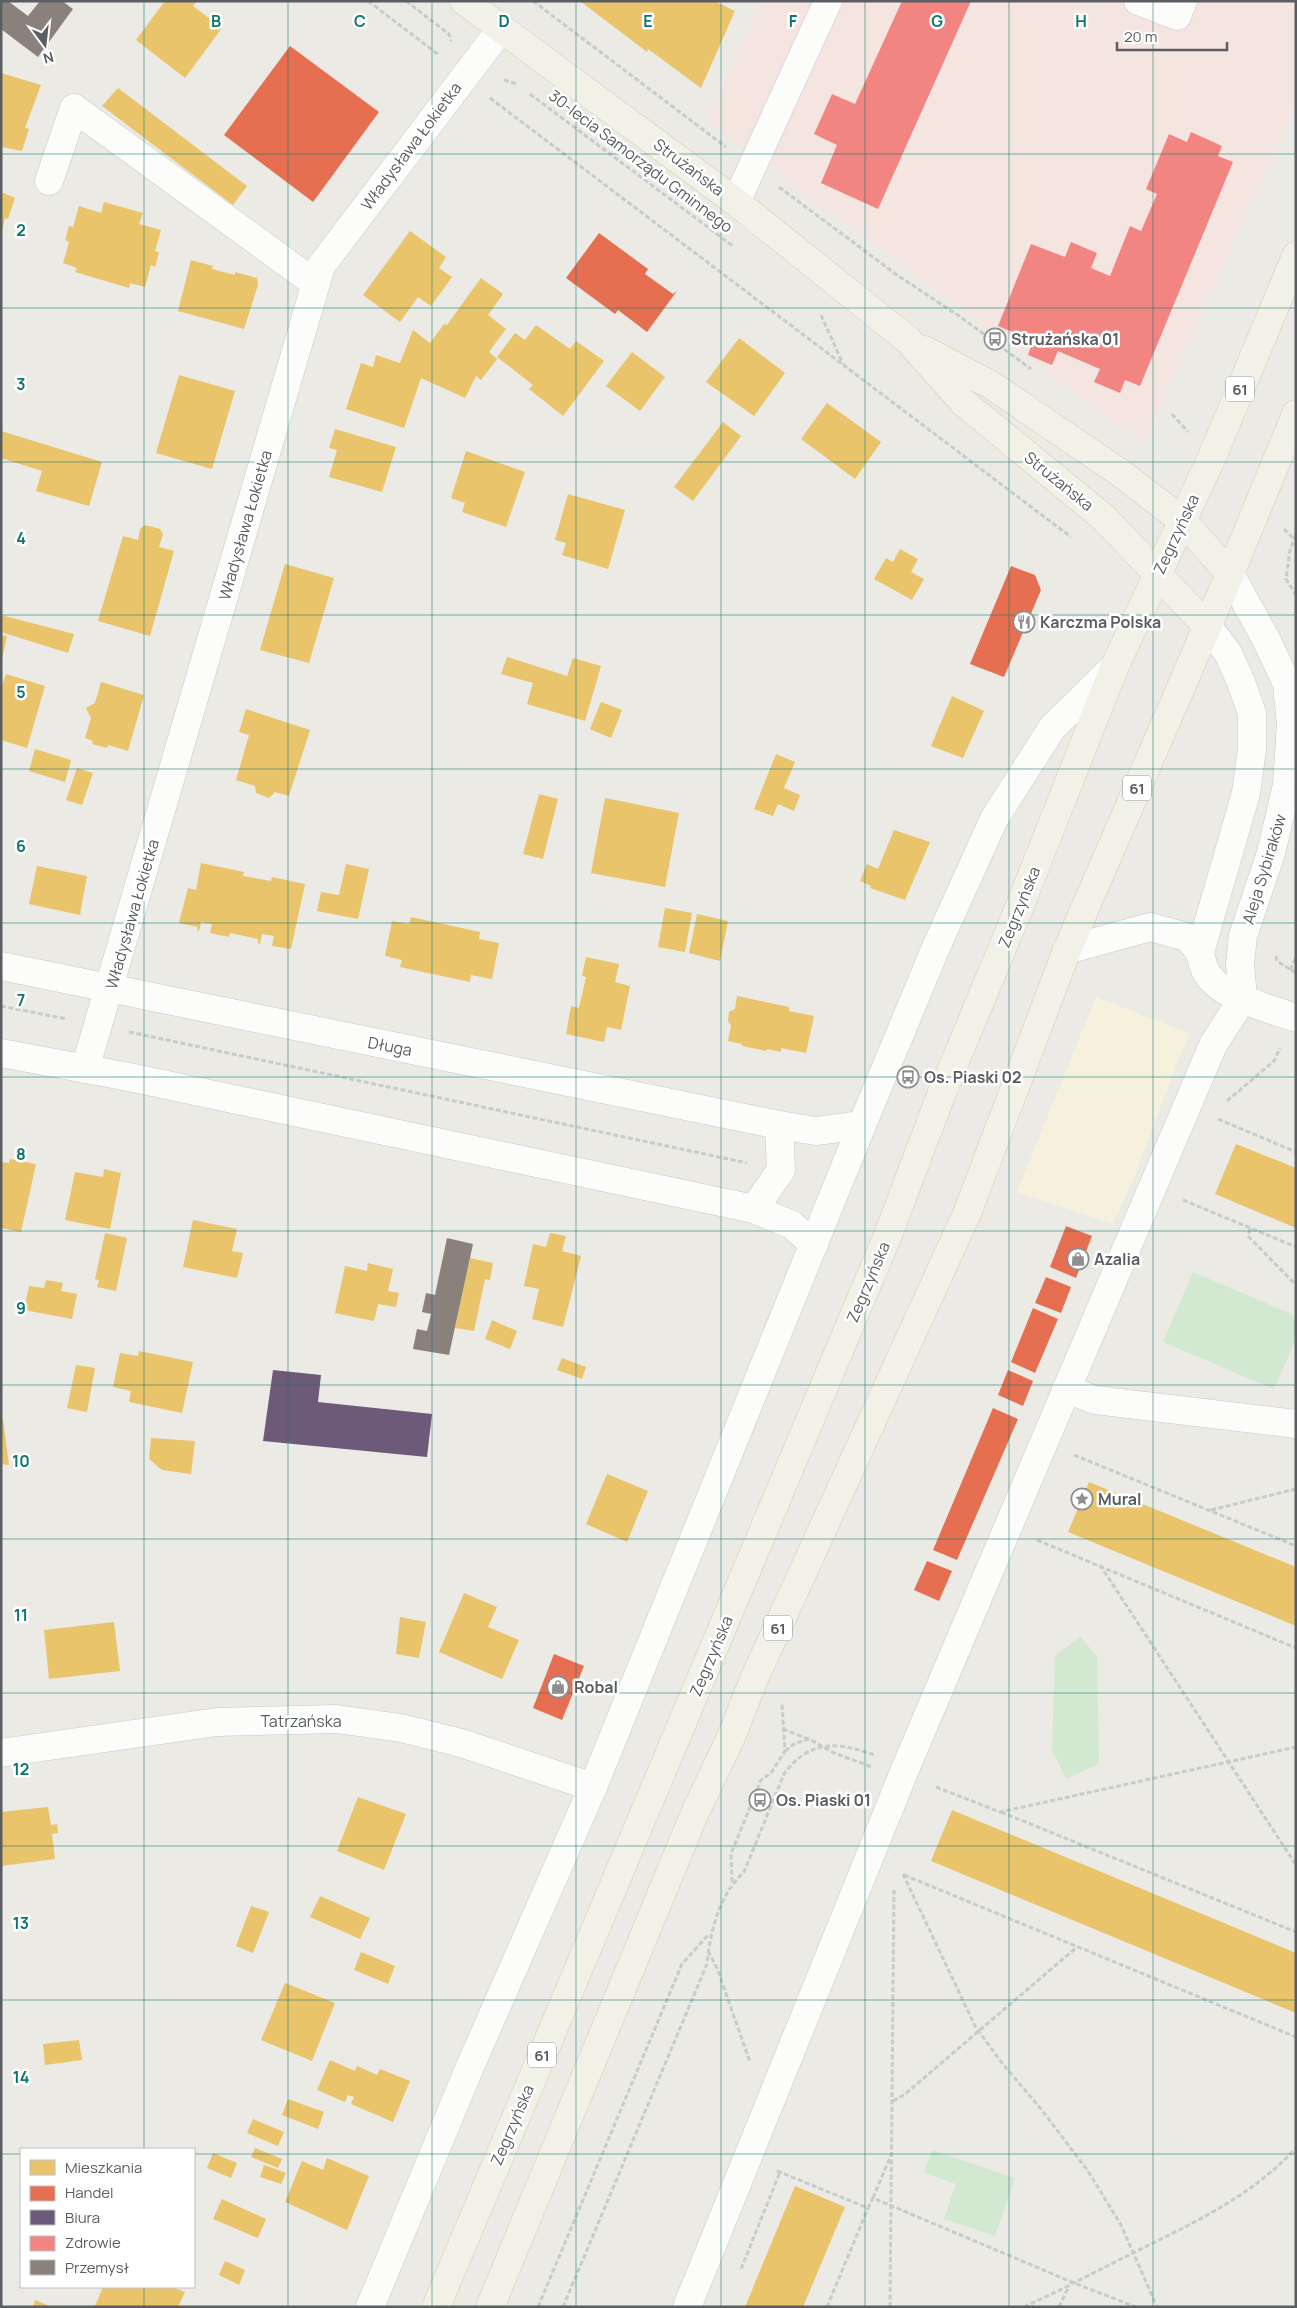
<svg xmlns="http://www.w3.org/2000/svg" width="1297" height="2308" font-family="Manrope,sans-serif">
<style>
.commercial{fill:#f5f1dd}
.medical{fill:#f4e5e1}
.green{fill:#d2e8d1}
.homes{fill:#e9c46a}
.shops{fill:#e76f51}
.offices{fill:#6d597a}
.health{fill:#f28482}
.industry{fill:#8a817c}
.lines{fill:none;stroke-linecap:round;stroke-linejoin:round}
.minor-casing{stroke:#c8c8c7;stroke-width:29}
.major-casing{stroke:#d3ccb2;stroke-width:29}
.path{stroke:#c7ccca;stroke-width:3;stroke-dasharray:5 2.5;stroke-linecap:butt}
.minor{stroke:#fcfcfb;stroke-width:28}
.major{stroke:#f2f1e7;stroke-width:28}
.grid{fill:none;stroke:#0f766e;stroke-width:1;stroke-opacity:0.55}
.labels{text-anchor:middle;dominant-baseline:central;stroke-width:5;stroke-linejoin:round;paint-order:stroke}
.shield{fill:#fff;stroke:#8c8e92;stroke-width:1}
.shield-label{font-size:15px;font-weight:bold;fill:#5a5e63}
.street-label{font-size:16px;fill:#5a5e63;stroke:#fff}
.poi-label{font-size:16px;font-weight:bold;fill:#5a5e63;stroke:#fff;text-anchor:start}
.grid-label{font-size:16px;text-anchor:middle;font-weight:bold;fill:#0f766e;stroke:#fff;stroke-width:5;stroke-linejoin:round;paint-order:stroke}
</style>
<rect width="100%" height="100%" fill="#ebeae5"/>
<polygon class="commercial" points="1096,997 1189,1033 1132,1182 1113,1224 1017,1192"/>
<polygon class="medical" points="761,1 1296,1 1296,104 1144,443 707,122"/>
<g class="green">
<polygon points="1193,1272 1296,1316 1296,1339 1274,1389 1163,1342"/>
<polygon points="1081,1637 1097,1657 1099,1764 1067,1779 1052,1751 1055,1655"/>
<polygon points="932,2150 1015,2178 995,2236 944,2219 956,2184 924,2173"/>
</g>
<g class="homes">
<polygon points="165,1 197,1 193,6 222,28 185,78 136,40"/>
<polygon points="580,1 714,1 735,11 701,88 648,49 647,52"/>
<polygon points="1,73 41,85 25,128 29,129 22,151 1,147"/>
<polygon points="118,88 247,186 233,205 102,106"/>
<polygon points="1,192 15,198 8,219 5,218 2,230"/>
<polygon points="104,202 143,213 139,224 161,230 155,251 159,252 155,267 151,265 145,287 130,283 129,288 75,272 77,268 63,263 69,242 65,240 69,226 73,227 79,206 101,213"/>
<polygon points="410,231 446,257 439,268 452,277 431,306 418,297 400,322 363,295"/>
<polygon points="191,260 213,266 212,269 235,275 235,272 257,278 258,285 244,329 178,311"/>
<polygon points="481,278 503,294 488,315 506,329 489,352 497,359 481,380 476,376 465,398 421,378 404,428 346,409 361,363 373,367 376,355 400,363 413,330 430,343 444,324 447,325"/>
<polygon points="536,325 570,349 576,341 604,361 563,416 529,389 533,385 497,357 515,333 525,340"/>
<polygon points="739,338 785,373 754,416 706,382"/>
<polygon points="632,352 665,377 640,411 606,386"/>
<polygon points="179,375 235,391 212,469 156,453"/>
<polygon points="827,403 881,442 855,479 801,439"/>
<polygon points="723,422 741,436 693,501 674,487"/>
<polygon points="335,429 396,447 382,492 329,477 337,450 329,448"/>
<polygon points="1,431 102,462 89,506 36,491 42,471 1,458"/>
<polygon points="466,451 525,472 506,527 462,512 465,503 451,498"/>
<polygon points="568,494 625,510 608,569 562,555 566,543 555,540"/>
<polygon points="145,525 160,529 163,534 159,547 174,551 150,636 98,621 123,536 138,540 140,529"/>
<polygon points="900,549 918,559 911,572 924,579 912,600 874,579 886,558 893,562"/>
<polygon points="285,564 334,578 309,663 260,650"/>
<polygon points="1,615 74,634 68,653 1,632"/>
<polygon points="1,635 7,636 2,659 1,659"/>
<polygon points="507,657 567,676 573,658 601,666 585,721 527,704 533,683 501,674"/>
<polygon points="6,674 45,686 27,748 1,740 1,689"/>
<polygon points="101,682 144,695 128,751 108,745 107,748 92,744 93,741 85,738 91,718 86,708 95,703"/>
<polygon points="952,696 984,711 963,758 931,746"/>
<polygon points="601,702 622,710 611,738 590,729"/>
<polygon points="246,709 310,730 289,796 275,792 269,798 256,793 255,786 236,780 249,735 239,732"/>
<polygon points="35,749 71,760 65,782 29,771"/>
<polygon points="776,754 795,762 784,788 800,795 794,811 778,804 773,816 754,809"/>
<polygon points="77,768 93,773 82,805 66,800"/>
<polygon points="539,794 558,799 543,859 523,854"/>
<polygon points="605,798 679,813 665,887 591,873"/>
<polygon points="894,830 930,842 905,900 870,888 871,886 860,881 867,864 878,869"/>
<polygon points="201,863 244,872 243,876 271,881 272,877 305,884 291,949 272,946 274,936 262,934 260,944 258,943 258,939 230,933 229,937 210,933 212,924 201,922 199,931 197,930 198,927 179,923 188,888 196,890"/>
<polygon points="346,864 369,869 358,919 317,911 321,892 339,895"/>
<polygon points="37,866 87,876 80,915 29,904"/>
<polygon points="665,908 692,913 685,952 658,947"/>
<polygon points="697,914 728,921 720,961 689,953"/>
<polygon points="411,917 480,932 479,939 499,943 492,979 471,975 470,982 400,967 402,960 385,956 392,921 409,924"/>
<polygon points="586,957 619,964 615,982 630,986 621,1030 607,1027 604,1042 566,1034 571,1006 579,1008 586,977 582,976"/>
<polygon points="737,996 789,1007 789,1011 814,1016 806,1053 781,1048 781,1052 767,1049 766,1051 742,1046 742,1044 728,1041 731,1026 728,1021 729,1012 735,1009"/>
<polygon points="1236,1144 1296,1168 1296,1228 1215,1194"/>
<polygon points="10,1159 36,1164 21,1232 1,1228 1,1162 9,1163"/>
<polygon points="104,1169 121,1173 110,1229 65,1220 75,1172 103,1177"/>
<polygon points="193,1220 237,1229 232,1251 243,1253 237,1278 183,1267"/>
<polygon points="105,1233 127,1238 116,1291 97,1287 99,1280 95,1279"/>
<polygon points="550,1233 566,1236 562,1251 581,1256 563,1327 532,1319 539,1289 524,1286 533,1244 546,1247"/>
<polygon points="470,1258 493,1263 490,1280 485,1279 474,1331 455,1328"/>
<polygon points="368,1263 393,1269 388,1291 399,1293 396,1307 378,1304 374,1321 335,1313 345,1266 367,1271"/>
<polygon points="46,1280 63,1283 61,1291 77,1294 72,1319 24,1310 29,1286 44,1288"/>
<polygon points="492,1320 517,1331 510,1349 485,1339"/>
<polygon points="139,1351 193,1362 182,1413 129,1402 131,1391 113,1387 120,1353 138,1356"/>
<polygon points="562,1358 586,1367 582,1379 557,1370"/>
<polygon points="76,1365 95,1368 87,1412 67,1408"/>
<polygon points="1,1419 3,1419 9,1465 1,1464"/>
<polygon points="151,1438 195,1441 191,1474 162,1470 149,1459"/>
<polygon points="607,1474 648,1491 627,1542 586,1524"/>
<polygon points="1089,1482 1296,1567 1296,1626 1068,1532"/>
<polygon points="464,1593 497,1607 488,1627 519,1640 502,1679 439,1652"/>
<polygon points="400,1617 426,1622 419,1658 396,1654"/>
<polygon points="114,1622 120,1671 49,1679 44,1630"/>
<polygon points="358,1797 406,1814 384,1870 337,1851"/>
<polygon points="48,1807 51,1825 57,1824 58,1833 52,1834 55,1859 1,1866 1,1812"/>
<polygon points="952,1810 1296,1953 1296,2013 931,1861"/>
<polygon points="320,1896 370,1918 360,1939 310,1917"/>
<polygon points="251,1906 269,1912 253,1953 236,1946"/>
<polygon points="361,1952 395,1966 388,1984 354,1970"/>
<polygon points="285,1983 335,2003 312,2061 261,2040"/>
<polygon points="79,2040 82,2060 45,2065 43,2044"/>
<polygon points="330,2060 355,2071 357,2066 377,2075 380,2069 410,2081 393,2122 351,2104 354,2097 348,2095 345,2102 317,2090"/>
<polygon points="288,2099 324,2112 318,2129 282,2115"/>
<polygon points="253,2119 284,2132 278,2146 247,2133"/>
<polygon points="255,2148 282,2159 278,2168 251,2157"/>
<polygon points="213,2153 237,2163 231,2178 207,2168"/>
<polygon points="327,2158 369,2176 347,2230 285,2202 302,2161 323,2170"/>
<polygon points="264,2165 286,2173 281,2184 260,2177"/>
<polygon points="795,2186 845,2207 803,2307 745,2307"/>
<polygon points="222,2199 266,2219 258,2238 213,2219"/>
<polygon points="225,2261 245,2270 239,2285 219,2275"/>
<polygon points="103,2287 172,2287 185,2292 178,2307 97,2307 95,2306"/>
<polygon points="35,2300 52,2307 33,2307"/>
</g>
<g class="shops">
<polygon points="290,46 379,112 313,202 224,135"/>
<polygon points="599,233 648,269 645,274 673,294 677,291 647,332 618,310 615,314 566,278"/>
<polygon points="1011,566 1035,575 1041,590 1004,677 970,664"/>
<polygon points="1066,1226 1092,1236 1076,1278 1050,1267"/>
<polygon points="1046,1277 1071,1287 1061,1313 1035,1303"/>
<polygon points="1033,1308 1058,1319 1035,1373 1011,1362"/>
<polygon points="1008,1370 1033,1381 1023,1406 998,1395"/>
<polygon points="993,1408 1018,1419 957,1560 933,1550"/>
<polygon points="927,1561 952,1571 939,1601 914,1590"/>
<polygon points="554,1654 584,1666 562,1720 533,1708"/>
</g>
<polygon class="offices" points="273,1370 321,1375 318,1402 432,1414 427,1457 263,1441"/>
<g class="health">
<polygon points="902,1 971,1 878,209 821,183 837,145 814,134 832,94 855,104"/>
<polygon points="1191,132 1222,146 1218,156 1233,162 1140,386 1125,380 1120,393 1094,382 1100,369 1058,351 1052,365 1028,355 1033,341 998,326 1031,244 1065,257 1071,242 1097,253 1091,268 1110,276 1130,226 1141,231 1157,194 1146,189 1169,134 1187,142"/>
</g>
<g class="industry">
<polygon points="1,1 8,1 28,16 40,1 62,1 73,9 38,57 1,29"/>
<polygon points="447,1238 473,1244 449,1355 413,1349 417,1329 427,1331 431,1314 422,1312 426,1293 435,1295"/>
</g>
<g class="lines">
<g class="minor-casing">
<g id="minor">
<polyline points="1138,1 1177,16 1183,1"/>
<polyline points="49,181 74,108 316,284"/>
<polyline points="736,202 828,1"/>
<polyline points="1230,574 1266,639 1287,684 1291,724 1287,785 1271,853 1243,936 1240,964 1243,998"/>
<path d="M1207 626 1228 653 1241 682 1252 713V749L1246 793 1200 952C1202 962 1204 972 1212 980 1229 999 1272 1009 1296 1018"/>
<polyline points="1067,950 1150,927 1187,937 1200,952"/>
<polyline points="1,966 779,1125 816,1131 862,1125"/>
<polyline points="1,1053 129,1077 754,1209 792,1225 814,1245"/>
<polyline points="85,1069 321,266 501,29"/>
<polyline points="754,1209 781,1170 779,1125"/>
<polyline points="1066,1389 1095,1400 1296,1424"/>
<polyline points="1,1753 217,1722 336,1719 401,1728 461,1743 593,1787"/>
<polyline points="370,2307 469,2069 593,1787 862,1125 937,945 994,819 1052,728 1115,666"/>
<polyline points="687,2307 906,1767 1213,1045 1243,998"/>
</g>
</g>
<g class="major-casing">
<g id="major">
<polyline points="464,1 736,202 908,340 964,403 1104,518 1207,626"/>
<polyline points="925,350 991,385 1119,472 1183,521 1230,574"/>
<polyline points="436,2307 888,1235 941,1095 1017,913 1115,666 1212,457 1296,256"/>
<polyline points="490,2307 694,1815 732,1735 754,1679 968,1211 1067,950 1230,574 1296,414"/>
</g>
</g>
<g class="path">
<polyline points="368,1 439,55"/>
<polyline points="406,1 449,34 451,41"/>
<polyline points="533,1 726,147"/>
<polyline points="504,80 517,84"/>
<polyline points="530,94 733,246"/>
<polyline points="490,98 1071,537"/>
<polyline points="779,187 897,275 962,318 1031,369"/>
<polyline points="821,315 843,364"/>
<polyline points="1172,414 1188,432"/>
<polyline points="1284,529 1294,539"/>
<polyline points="1296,535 1290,550 1286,579 1296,595"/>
<polyline points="1276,956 1277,961 1296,973"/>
<polyline points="1290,970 1296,957"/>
<polyline points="1,1006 67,1019"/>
<polyline points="129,1032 747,1163"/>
<polyline points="1227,1101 1274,1061 1280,1048"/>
<polyline points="1218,1119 1296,1152"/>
<polyline points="1183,1200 1296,1247"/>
<polyline points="1250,1229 1248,1236 1296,1285"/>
<polyline points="1074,1455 1296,1546"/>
<polyline points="1211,1510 1296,1489"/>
<polyline points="1037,1540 1296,1648"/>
<polyline points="1100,1565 1296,1865"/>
<polyline points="783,1729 808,1739"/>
<polyline points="785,1751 794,1744 809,1739 834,1753 872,1767"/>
<polyline points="936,1787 1000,1812 1296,1747"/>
<polyline points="1001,1812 1296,1932"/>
<polyline points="903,1874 975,2026 1002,2063 1041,2109 1088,2171 1121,2225 1157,2307"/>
<polyline points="904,1875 1296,2037"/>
<polyline points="732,1882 731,1854 761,1780 771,1773 785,1751 782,1704"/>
<polyline points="708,1951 717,1968 750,2062"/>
<polyline points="893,2101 904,2095 1077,1947"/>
<polyline points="777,2171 868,2208 873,2198 1074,2283 1136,2307"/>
<polyline points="873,2198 891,2155"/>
<polyline points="741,2269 780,2172"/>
<polyline points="538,2307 682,1964 709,1934"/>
<path d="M563 2307 707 1964C710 1932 719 1895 744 1872L784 1774C809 1740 837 1741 874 1755"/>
<polyline points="827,2307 868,2208"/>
<polyline points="890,2307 894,1890"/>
<path d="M1024 2307C1061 2290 1097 2271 1133 2253 1191 2224 1251 2197 1296 2148"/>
<polyline points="1059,2307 1069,2286"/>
</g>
<use href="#minor" class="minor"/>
<use href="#major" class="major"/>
</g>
<path class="grid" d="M144 1V2149M288 1V2307M432 1V2307M576 1V2307M721 1V2307M865 1V2307M1009 1V2307M1153 1V2307M1 154H1296M1 308H1296M1 462H1296M1 615H1296M1 769H1296M1 923H1296M1 1077H1296M1 1231H1296M1 1385H1296M1 1539H1296M1 1693H1296M1 1846H1296M1 2000H1296M1 2154H21M194 2154H1296M144 2287V2307"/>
<defs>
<g id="bus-ring" transform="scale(1.125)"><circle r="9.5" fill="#fff" stroke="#8d8f90" stroke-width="1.5"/><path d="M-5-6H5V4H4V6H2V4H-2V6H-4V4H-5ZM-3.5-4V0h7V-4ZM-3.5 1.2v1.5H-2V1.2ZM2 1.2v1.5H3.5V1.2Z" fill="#8d8f90"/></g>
<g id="restaurant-ring" transform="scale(1.125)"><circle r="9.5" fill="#fff" stroke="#8d8f90" stroke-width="1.5"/><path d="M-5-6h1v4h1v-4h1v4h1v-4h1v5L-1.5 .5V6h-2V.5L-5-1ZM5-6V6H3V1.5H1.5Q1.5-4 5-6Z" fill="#8d8f90"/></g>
<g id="shop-ring" transform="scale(1.125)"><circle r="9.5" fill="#fff" stroke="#8d8f90" stroke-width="1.5"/><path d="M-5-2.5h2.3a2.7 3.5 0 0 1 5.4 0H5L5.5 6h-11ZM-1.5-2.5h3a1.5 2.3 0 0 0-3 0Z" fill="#8d8f90"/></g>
<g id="sight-ring" transform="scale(1.125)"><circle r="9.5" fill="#fff" stroke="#8d8f90" stroke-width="1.5"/><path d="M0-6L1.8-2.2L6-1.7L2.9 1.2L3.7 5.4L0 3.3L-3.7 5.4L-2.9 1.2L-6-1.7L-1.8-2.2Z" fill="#8d8f90"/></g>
</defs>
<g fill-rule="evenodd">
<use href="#bus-ring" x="995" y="339"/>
<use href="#restaurant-ring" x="1024" y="622"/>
<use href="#bus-ring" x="908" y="1077"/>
<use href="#shop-ring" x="1078" y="1259"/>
<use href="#sight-ring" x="1082" y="1499"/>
<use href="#shop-ring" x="558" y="1687"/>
<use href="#bus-ring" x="760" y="1800"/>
</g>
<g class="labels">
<g class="shield">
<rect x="1226" y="376.5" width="28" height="25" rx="4"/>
<rect x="1123" y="775.5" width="28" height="25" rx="4"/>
<rect x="764" y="1615.5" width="28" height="25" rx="4"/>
<rect x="528" y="2042.5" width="28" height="25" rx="4"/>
</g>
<g class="shield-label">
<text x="1240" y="389">61</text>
<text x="1137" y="788">61</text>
<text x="778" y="1628">61</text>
<text x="542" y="2055">61</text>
</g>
<g class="street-label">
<text transform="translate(411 146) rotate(-53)">Władysława Łokietka</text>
<text transform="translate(641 161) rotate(37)">30-lecia Samorządu Gminnego</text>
<text transform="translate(689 167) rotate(37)">Strużańska</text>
<text transform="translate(1059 481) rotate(39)">Strużańska</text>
<text transform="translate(245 525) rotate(-74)">Władysława Łokietka</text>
<text transform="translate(1176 534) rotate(-65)">Zegrzyńska</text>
<text transform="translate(1264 869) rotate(-73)">Aleja Sybiraków</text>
<text transform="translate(1019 907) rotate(-68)">Zegrzyńska</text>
<text transform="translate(132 914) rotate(-74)">Władysława Łokietka</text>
<text transform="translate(390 1046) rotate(11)">Długa</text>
<text transform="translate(868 1282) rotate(-67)">Zegrzyńska</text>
<text transform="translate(711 1656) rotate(-67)">Zegrzyńska</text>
<text x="301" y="1721">Tatrzańska</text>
<text transform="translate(512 2125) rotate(-67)">Zegrzyńska</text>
</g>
<g class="poi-label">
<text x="1011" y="339">Strużańska 01</text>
<text x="1040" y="622">Karczma Polska</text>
<text x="924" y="1077">Os. Piaski 02</text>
<text x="1094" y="1259">Azalia</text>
<text x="1098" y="1499">Mural</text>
<text x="574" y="1687">Robal</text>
<text x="776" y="1800">Os. Piaski 01</text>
</g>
</g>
<g class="grid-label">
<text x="216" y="27">B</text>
<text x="360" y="27">C</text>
<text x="504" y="27">D</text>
<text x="648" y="27">E</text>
<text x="793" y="27">F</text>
<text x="937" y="27">G</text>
<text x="1081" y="27">H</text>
<text x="21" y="236">2</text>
<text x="21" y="390">3</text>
<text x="21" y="544">4</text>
<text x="21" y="698">5</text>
<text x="21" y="852">6</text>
<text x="21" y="1006">7</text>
<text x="21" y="1160">8</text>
<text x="21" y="1314">9</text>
<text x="21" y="1467">10</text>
<text x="21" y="1621">11</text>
<text x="21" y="1775">12</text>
<text x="21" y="1929">13</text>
<text x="21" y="2083">14</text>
</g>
<rect width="1297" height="2308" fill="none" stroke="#5a5e63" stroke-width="5"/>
<rect x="20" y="2148" width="175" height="140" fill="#ffffff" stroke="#bdbfc1"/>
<rect x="30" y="2160" width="25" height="15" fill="#e9c46a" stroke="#bdbfc1"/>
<text x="65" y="2173" font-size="15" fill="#5a5e63">Mieszkania</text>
<rect x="30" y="2186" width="25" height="15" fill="#e76f51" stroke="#bdbfc1"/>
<text x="65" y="2198" font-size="15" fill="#5a5e63">Handel</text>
<rect x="30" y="2210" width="25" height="15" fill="#6d597a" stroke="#bdbfc1"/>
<text x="65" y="2223" font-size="15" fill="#5a5e63">Biura</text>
<rect x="30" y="2236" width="25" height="15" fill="#f28482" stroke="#bdbfc1"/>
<text x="65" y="2248" font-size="15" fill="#5a5e63">Zdrowie</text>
<rect x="30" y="2260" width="25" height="15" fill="#8a817c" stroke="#bdbfc1"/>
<text x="65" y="2273" font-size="15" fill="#5a5e63">Przemysł</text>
<g transform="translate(45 45) rotate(165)" stroke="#ffffff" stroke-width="4" paint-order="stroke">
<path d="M0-4L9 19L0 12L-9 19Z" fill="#5a5e63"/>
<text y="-8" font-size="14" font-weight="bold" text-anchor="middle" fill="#5a5e63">N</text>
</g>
<path d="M1117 42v8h110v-8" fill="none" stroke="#5a5e63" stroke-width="2.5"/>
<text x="1124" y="42" font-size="15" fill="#5a5e63" stroke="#ffffff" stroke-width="4" paint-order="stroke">20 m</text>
</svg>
